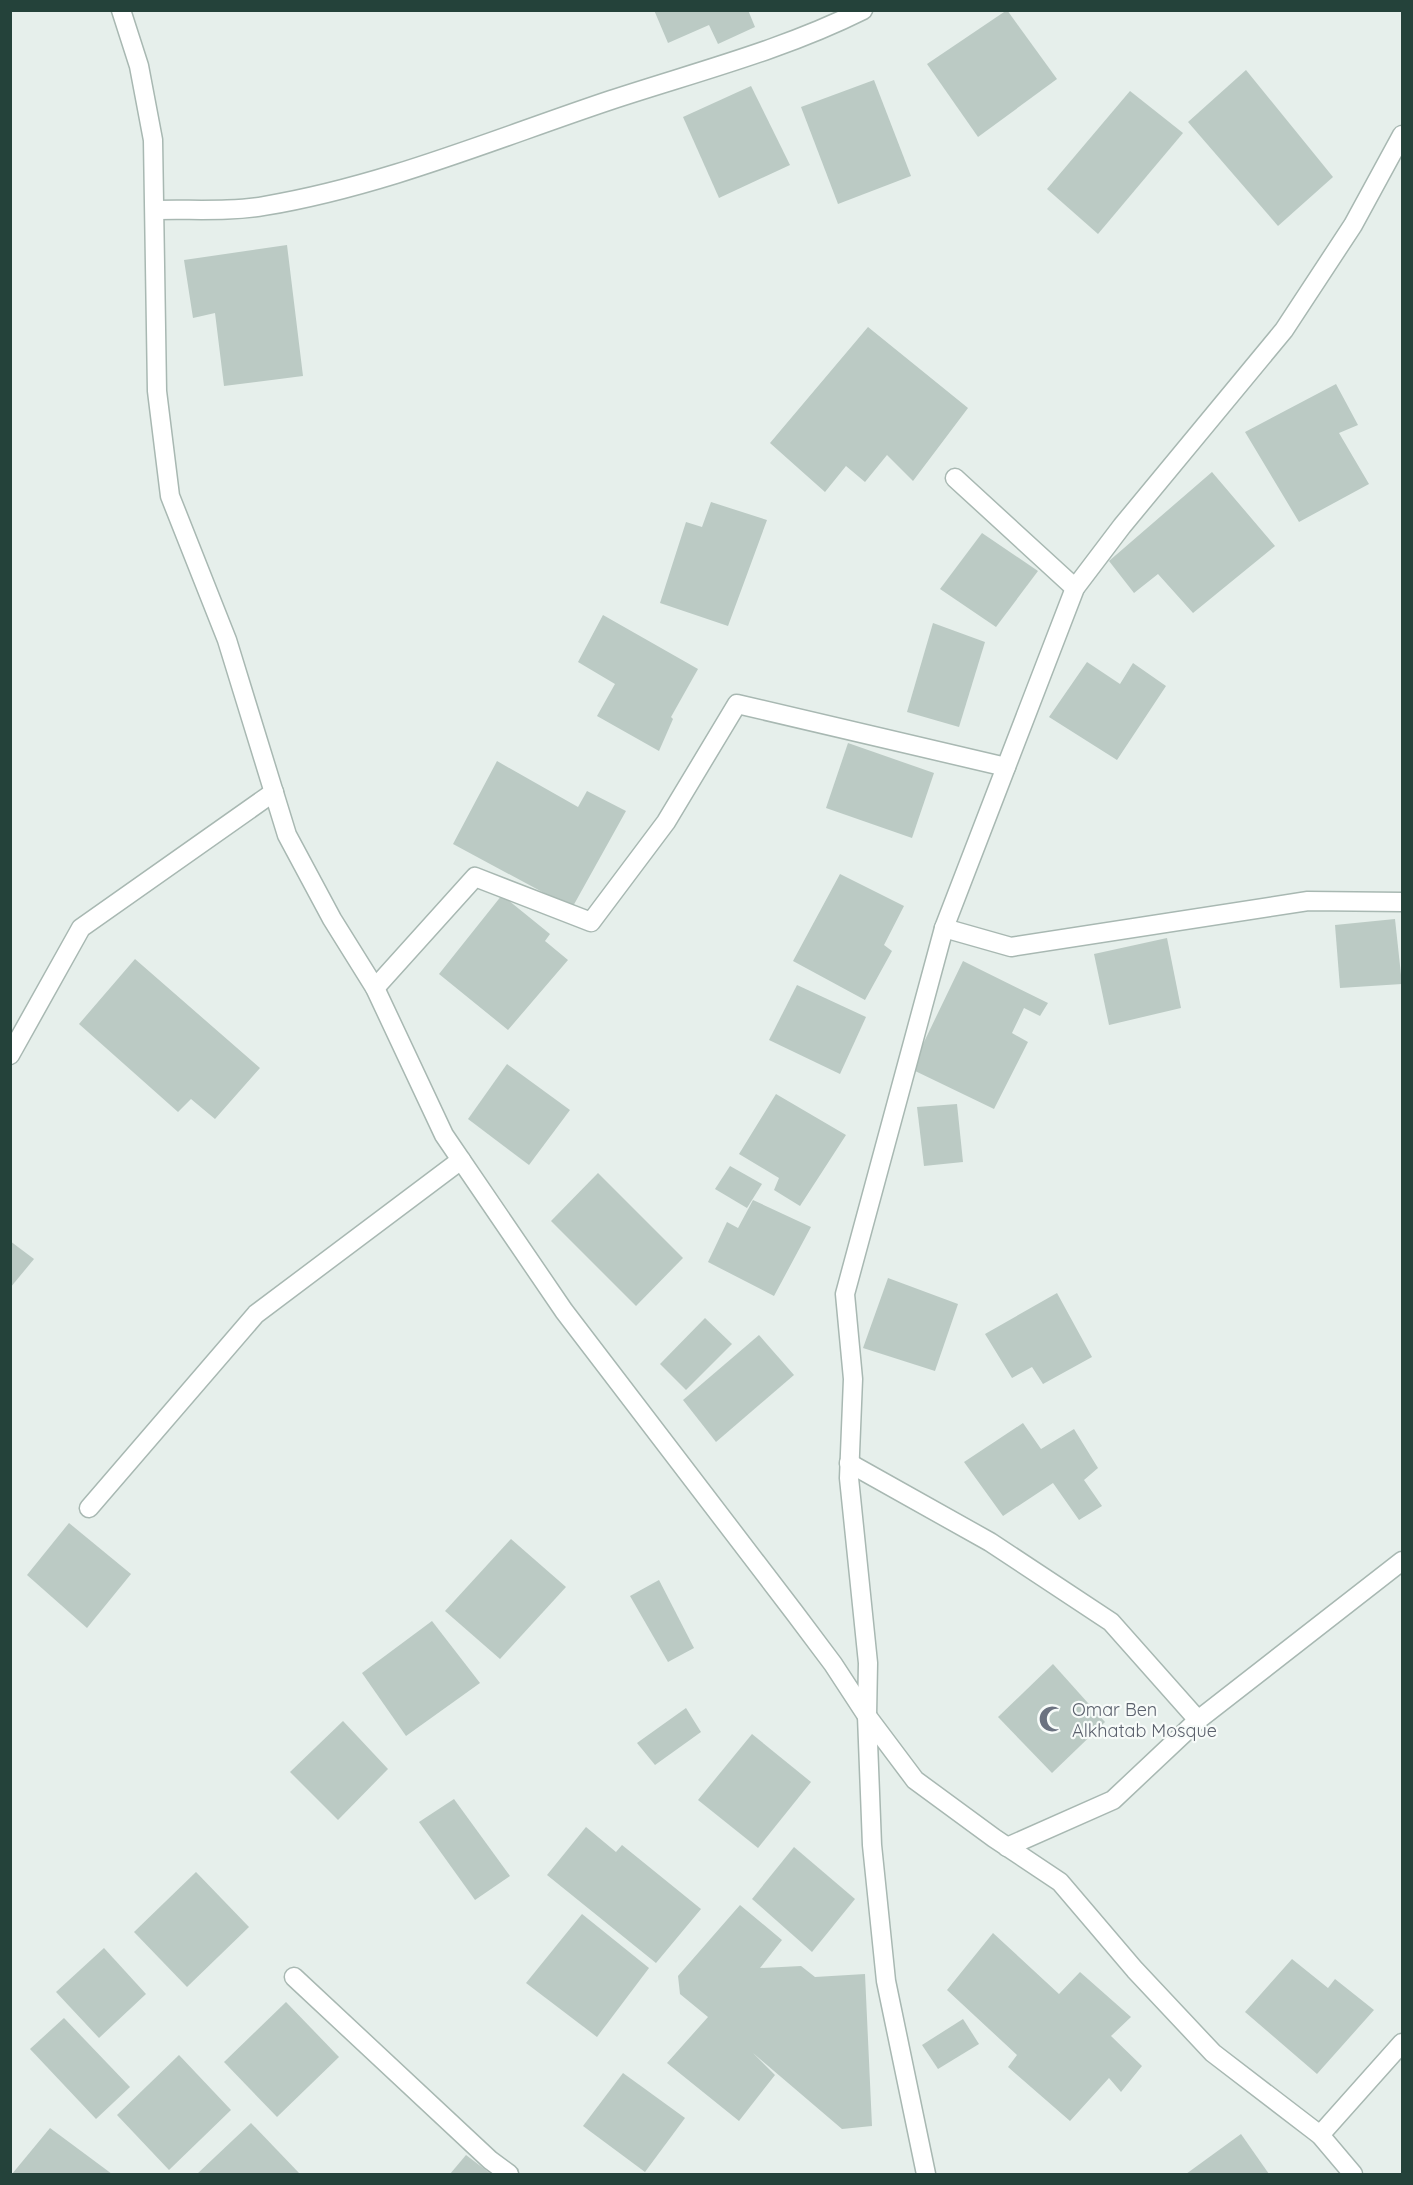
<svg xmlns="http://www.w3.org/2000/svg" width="1413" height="2185" font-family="Quicksand,sans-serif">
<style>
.building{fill:#bbcac4}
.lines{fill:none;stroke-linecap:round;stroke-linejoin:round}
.street-casing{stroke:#a8b8b2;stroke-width:21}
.street{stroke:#fff;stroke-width:18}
.labels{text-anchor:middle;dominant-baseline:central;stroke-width:4.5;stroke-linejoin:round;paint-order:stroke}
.worship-label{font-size:18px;fill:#5b616d;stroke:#f7fbf9;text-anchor:start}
</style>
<rect width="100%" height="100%" fill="#e6efeb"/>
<g class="building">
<polygon points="654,10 748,10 755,27 718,44 709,25 668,43"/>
<polygon points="1007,10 1057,79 978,137 927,64"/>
<polygon points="1246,70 1333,177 1278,226 1188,122"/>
<polygon points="874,80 911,176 838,204 801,107"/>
<polygon points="751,86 790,165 719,198 683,117"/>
<polygon points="1130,91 1183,133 1098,234 1047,189"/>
<polygon points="287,245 303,376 224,386 215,313 193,318 184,260"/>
<polygon points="868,327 968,408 913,481 887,455 865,482 846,466 825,492 770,443"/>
<polygon points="1336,384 1358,425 1339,433 1369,484 1299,522 1245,432"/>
<polygon points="1212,472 1275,546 1193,613 1158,574 1134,593 1109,561"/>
<polygon points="711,502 767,520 728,626 660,603 686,522 702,527"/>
<polygon points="982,533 1038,571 996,627 940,589"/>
<polygon points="603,615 698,669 671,717 673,719 659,751 597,716 615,684 578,662"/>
<polygon points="933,623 985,642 959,727 907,712"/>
<polygon points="1087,662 1120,684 1133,663 1166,686 1117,760 1049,717"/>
<polygon points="848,743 934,773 912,838 826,808"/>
<polygon points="497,761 578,807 587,791 626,811 572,908 453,844"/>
<polygon points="840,874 904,906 884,945 892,951 865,1000 793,961"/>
<polygon points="502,895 550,934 545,941 568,960 508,1030 439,974"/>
<polygon points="1395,919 1402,984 1340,988 1335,925"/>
<polygon points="1167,938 1181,1008 1109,1025 1094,954"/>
<polygon points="135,959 260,1068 215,1119 191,1099 178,1112 79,1024"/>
<polygon points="963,961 1048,1003 1040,1016 1024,1008 1012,1033 1028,1042 994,1109 911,1069"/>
<polygon points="797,985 866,1017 840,1074 769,1040"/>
<polygon points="507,1064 570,1110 529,1165 468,1119"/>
<polygon points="776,1094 846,1135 800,1206 774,1190 779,1178 739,1154"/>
<polygon points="957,1104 963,1162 924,1166 917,1107"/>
<polygon points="730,1166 762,1184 747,1208 715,1189"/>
<polygon points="598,1173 683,1258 636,1306 551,1221"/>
<polygon points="753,1200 811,1227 774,1296 708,1262 727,1222 738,1228"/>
<polygon points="10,1241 34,1259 10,1288"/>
<polygon points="888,1278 958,1304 935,1371 863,1348"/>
<polygon points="1057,1293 1092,1357 1043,1384 1032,1367 1012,1378 985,1334"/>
<polygon points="705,1318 732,1344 686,1390 660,1364"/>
<polygon points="759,1335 794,1375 716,1442 683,1400"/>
<polygon points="1023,1423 1041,1449 1074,1429 1098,1468 1084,1480 1102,1506 1079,1520 1053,1483 1003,1516 964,1462"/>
<polygon points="69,1523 131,1574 87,1628 27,1575"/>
<polygon points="511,1539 566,1587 500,1659 445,1611"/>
<polygon points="659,1580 694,1648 668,1662 630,1596"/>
<polygon points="432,1621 480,1683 406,1736 362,1673"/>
<polygon points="1053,1664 1105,1722 1052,1773 998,1717"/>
<polygon points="686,1708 701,1732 655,1765 637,1743"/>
<polygon points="343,1721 388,1769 338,1820 290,1772"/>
<polygon points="752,1734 811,1782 758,1848 698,1800"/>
<polygon points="454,1799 510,1876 475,1900 419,1822"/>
<polygon points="586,1827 616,1852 622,1845 701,1909 656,1963 547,1875"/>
<polygon points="794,1847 855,1899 812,1952 752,1899"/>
<polygon points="196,1872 249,1927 187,1987 134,1932"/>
<polygon points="740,1905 782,1940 760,1968 801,1966 815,1977 865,1974 872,2126 842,2129 753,2053 775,2075 739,2121 667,2063 708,2017 680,1994 678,1976"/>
<polygon points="582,1914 649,1968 597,2037 526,1983"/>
<polygon points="993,1933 1059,1994 1080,1972 1131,2017 1111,2036 1142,2066 1121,2092 1109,2078 1070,2121 1008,2067 1017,2055 947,1990"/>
<polygon points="104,1948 146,1994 99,2038 56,1992"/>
<polygon points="1292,1959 1328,1988 1335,1979 1374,2010 1317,2074 1245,2012"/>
<polygon points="286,2002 339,2057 277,2117 224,2062"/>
<polygon points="64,2018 130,2087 96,2119 30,2049"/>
<polygon points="963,2019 979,2044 938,2069 922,2045"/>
<polygon points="179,2055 231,2110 169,2170 117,2115"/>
<polygon points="623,2073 685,2118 645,2172 583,2126"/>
<polygon points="251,2123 300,2174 197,2174"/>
<polygon points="50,2128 112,2174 12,2174"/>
<polygon points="1241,2134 1269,2174 1186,2174"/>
<polygon points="466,2155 491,2174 450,2174"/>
</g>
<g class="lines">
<g class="street-casing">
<g id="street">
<polyline points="121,10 139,66 153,140 157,391 170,496 227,640 287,835 332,919 375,988 444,1135 564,1311 794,1612 833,1664 867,1716 915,1780 994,1838 1060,1882 1135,1970 1213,2053 1320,2135 1353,2174"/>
<path d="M156 210C191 209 230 212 264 206 384 186 497 138 611 100 696 72 783 50 863 10"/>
<polyline points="955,478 1075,588"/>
<polyline points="944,928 1011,947 1308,901 1402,902"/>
<polyline points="375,988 475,877 591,922 666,822 737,704 1006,767"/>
<polyline points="10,1055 81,928 274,792"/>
<polyline points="849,1463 990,1542 1111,1622 1198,1720"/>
<polyline points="89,1508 256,1314 461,1160"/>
<polyline points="1007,1847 1113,1800 1198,1720 1402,1561"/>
<polyline points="294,1977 490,2160 509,2174"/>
<polyline points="1320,2135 1402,2043"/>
<polyline points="926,2174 886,1981 872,1845 867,1716 868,1663 849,1478 853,1379 845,1294 944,928 1075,588 1122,526 1284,330 1353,225 1402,135"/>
</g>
</g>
<use href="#street" class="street"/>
</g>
<defs>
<g id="mosque-bare" transform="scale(2.07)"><path d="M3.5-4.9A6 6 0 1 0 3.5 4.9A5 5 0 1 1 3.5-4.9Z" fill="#6b7280" stroke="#f7fbf9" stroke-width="2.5" paint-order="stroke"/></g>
</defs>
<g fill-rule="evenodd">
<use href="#mosque-bare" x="1052" y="1719"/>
</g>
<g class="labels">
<g class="worship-label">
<text x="1072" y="1709">Omar Ben<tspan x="1072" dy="21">Alkhatab Mosque</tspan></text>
</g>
</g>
<rect width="1413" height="2185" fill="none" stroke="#24423a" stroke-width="24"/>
</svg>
